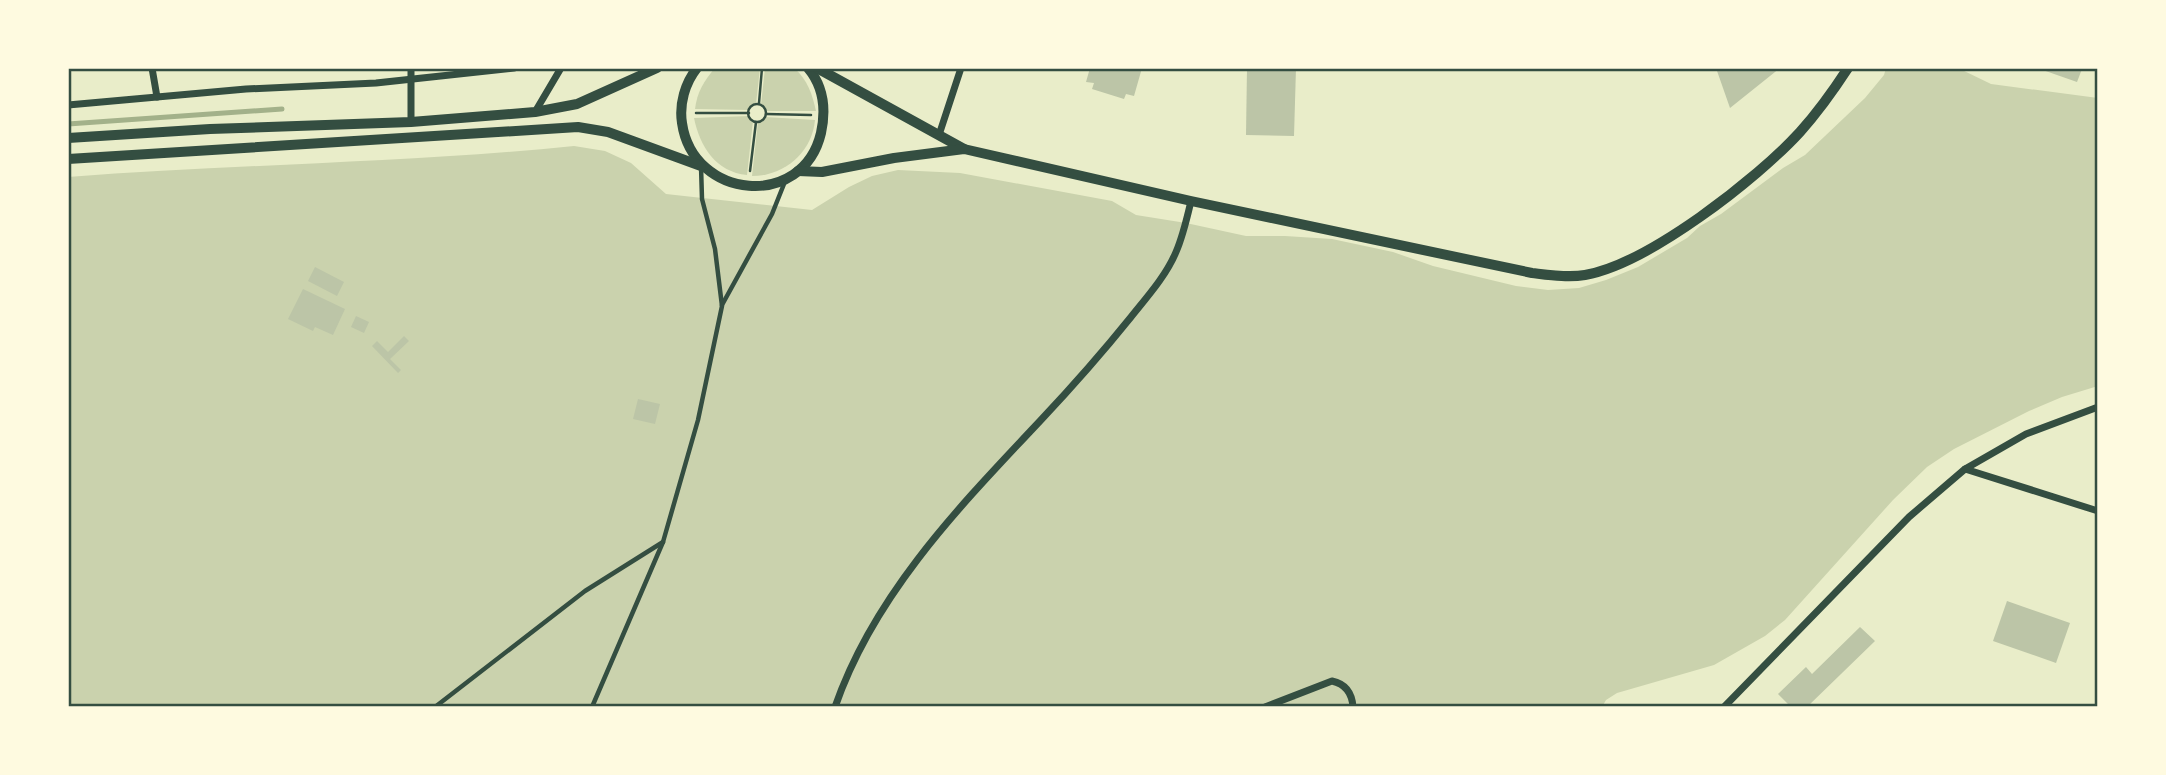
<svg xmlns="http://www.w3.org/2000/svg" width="2166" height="775" font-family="'Crimson Pro',serif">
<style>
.green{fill:#cad2ad}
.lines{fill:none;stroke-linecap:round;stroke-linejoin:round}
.stream{stroke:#a3b18a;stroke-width:5}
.building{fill:#bcc5a7}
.path{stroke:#344e41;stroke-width:2.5}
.service{stroke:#344e41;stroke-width:4.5}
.minor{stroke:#344e41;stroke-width:7}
.tertiary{stroke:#344e41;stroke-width:10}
.neatline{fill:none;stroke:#344e41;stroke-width:2.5}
</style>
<rect width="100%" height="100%" fill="#e9edc9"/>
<g class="green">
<path d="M715 68H760L756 104 749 110 695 109C697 92 704 81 715 68Z"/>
<path d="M765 68H794C808 80 812 94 816 111H766L761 105Z"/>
<path d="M1886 68H1958L1991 84 2098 98V386L2062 397 2029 411 1954 449 1927 467 1893 500 1785 620 1765 636 1714 665 1617 693 1606 700 1602 707H68V177C237 164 406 163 574 146L605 151 631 163 666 194 812 210 849 187 872 176 898 170 960 173 1112 201 1136 215 1186 223 1246 236H1285L1332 239 1393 252 1433 266 1516 286 1548 290 1579 288 1606 280 1638 267 1687 238 1700 226 1721 214 1783 168 1805 155 1865 98 1884 75Z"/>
<path d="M749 116 753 121 747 175C716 172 700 147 694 118Z"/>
<path d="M765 117 815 120C812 152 785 176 752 176L758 122Z"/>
</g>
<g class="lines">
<polyline class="stream" points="68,124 282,109"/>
</g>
<g class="building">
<polygon points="1090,68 1142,68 1134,96 1126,94 1124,99 1092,89 1094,83 1086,82"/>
<polygon points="1247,68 1296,68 1294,136 1246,135"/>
<polygon points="1716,68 1780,68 1730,108"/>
<polygon points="2037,68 2080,68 2082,69 2077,82"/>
<polygon points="315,267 344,282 337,296 308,281"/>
<polygon points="303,289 345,309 333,335 315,327 313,331 288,319"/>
<polygon points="356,316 369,322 364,333 351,327"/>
<polygon points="404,336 409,341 390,359 401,370 398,373 372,346 377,341 388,352"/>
<polygon points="638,399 660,404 655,424 633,419"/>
<polygon points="2007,601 2070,623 2056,663 1993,641"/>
<polygon points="1860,627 1875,641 1807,707 1791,707 1778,694 1806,667 1812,674"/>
</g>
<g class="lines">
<g class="path">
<polyline points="759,103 762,68"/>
<circle cx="757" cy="113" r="9"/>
<polyline points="696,113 749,113"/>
<polyline points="766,114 811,115"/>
<polyline points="750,171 756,122"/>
</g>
<g class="service">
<polyline points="722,305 772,214 786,179"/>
<polyline points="435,707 585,591 663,542"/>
<polyline points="592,707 663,542 698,420 722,306 715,249 702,199 701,166"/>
</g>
<g class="minor">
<polyline points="152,68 157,97 246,89 376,83 514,68"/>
<polyline points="411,68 411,122"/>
<polyline points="68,105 157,97"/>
<polyline points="535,112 561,68"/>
<polyline points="939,135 961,68"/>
<polyline points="1965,469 2098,511"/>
<path d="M835 707C874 594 960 506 1040 421 1072 387 1102 353 1131 317 1147 297 1166 276 1176 252 1183 236 1187 218 1191 201"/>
<path d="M1265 707 1332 681C1346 684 1352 693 1353 707"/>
<polyline points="1724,707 1909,517 1965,469 2026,434 2098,407"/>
</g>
<g class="tertiary">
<path d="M697 68C685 83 679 104 682 123 693 200 803 210 821 133 826 110 824 87 808 68"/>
<polyline points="817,68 964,149"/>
<polyline points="68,138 210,129 411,122 535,112 577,104 657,68"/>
<polyline points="68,159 578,127 608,132 701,166"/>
<path d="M798 171 822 172 894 158 964 149 1191 201 1532 273C1549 275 1568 278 1585 275 1648 264 1757 179 1800 132 1818 112 1833 91 1848 68"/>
</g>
</g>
<rect width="2166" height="775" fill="none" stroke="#fefae0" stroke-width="140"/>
<rect x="70" y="70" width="2026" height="635" class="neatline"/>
</svg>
